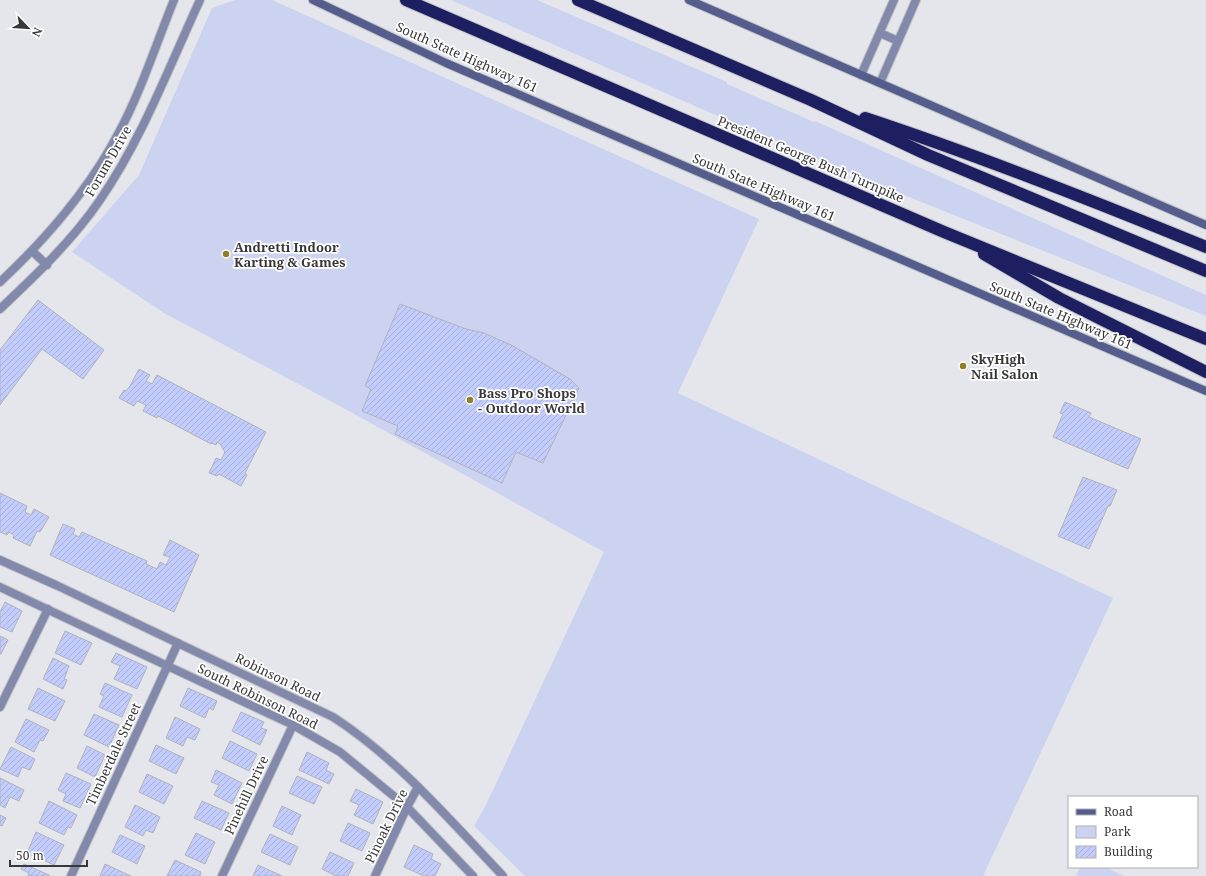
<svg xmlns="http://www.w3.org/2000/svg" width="1206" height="876" font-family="'Noto Serif',serif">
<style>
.green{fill:#ccd3f1}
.building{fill:url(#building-hatch);stroke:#b1b3b9}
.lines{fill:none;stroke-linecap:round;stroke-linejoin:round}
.minor-casing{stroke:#c2c3c9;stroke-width:10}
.tertiary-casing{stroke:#c2c3c9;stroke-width:10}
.secondary-casing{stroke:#c2c3c9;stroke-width:10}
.motorway-casing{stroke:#c2c3c9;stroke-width:14}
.minor{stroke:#8389ab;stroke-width:8}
.tertiary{stroke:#8389ab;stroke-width:8}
.secondary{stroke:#555d8c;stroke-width:8}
.motorway{stroke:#1e1f61;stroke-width:12}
.poi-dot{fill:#927e25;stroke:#fff;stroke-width:1.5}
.labels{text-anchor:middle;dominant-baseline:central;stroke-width:3.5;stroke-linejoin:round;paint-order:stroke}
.street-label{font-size:13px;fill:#38383b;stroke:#fff}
.poi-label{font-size:13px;font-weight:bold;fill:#38383b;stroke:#fff;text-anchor:start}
</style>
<defs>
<pattern id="building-hatch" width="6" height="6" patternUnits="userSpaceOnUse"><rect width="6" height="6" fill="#c3cdfd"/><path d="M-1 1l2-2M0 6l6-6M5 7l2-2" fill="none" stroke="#a8b1da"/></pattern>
</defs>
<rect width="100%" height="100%" fill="#e4e6ec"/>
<g class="green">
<polygon points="235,0 272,0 759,219 678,393 1113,598 983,876 525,876 474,826 485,807 604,552 336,404 164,313 72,252 139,175 212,8"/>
<polygon points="451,0 537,0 727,82 727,84 814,122 815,121 1206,295 1206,316 854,175"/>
<polygon points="1080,867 1105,867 1124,876 1076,876"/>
</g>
<g class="building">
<polygon points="38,300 104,350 83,379 42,349 0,405 0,350"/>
<polygon points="400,304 466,329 484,333 511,345 570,379 579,388 543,463 516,452 502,483 395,434 398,426 362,411 371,389 365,386"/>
<polygon points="139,369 150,375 146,381 152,384 157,375 266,432 245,473 247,475 241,486 219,474 217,476 209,473 216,458 221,460 225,452 220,444 217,442 216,445 212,443 211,444 158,416 157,418 143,411 146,405 137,401 134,406 119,398 124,390 126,391 130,386"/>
<polygon points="1065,402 1091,413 1089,417 1141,439 1128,469 1053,437 1063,414 1060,413"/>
<polygon points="1083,477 1117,490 1110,506 1108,506 1089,549 1058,536"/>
<polygon points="0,493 27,506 25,512 31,515 34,509 49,517 40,532 37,531 30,546 13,538 14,535 9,532 7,535 0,532"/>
<polygon points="63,524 75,529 73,534 79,537 82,532 147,561 146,564 157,569 160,562 166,565 170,557 163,555 170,540 199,555 174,612 50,555"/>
<polygon points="5,602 22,611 12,632 0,627 0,612"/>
<polygon points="65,631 92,643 81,665 55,653"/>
<polygon points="0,636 8,640 1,654 0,654"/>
<polygon points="116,653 147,667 137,689 114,679 120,666 111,662"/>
<polygon points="53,658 69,666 64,679 67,680 63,689 43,679"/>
<polygon points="105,683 132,695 122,717 99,707 104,696 100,694"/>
<polygon points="38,688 65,701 55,721 28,709"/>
<polygon points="188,688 217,701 213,710 209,708 205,718 180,706"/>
<polygon points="241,712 264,722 261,728 267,730 260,745 232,731"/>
<polygon points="94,714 119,725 109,747 84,735"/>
<polygon points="175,717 200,729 195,740 187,737 183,746 166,738"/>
<polygon points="26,719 49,730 43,741 40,740 34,752 15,742"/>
<polygon points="230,741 257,754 249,771 222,758"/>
<polygon points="156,745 184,758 176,774 149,761"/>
<polygon points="87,746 105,755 95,777 77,768"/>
<polygon points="11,747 35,759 30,770 22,767 18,777 0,769"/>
<polygon points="307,752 329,763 326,770 334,774 329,784 299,770"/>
<polygon points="216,770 242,783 232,804 214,795 219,785 211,782"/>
<polygon points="66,773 91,784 80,808 63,801 66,794 58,790"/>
<polygon points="147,774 173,786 164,804 139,792"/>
<polygon points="297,776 322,787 314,804 289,793"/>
<polygon points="0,778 24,790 19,801 10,797 5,808 0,805"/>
<polygon points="356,789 383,802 373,824 354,815 359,805 350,801"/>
<polygon points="49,801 77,815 71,828 68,827 64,835 39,823"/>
<polygon points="202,801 229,813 221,830 194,818"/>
<polygon points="135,805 160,817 153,833 146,830 143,836 125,827"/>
<polygon points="282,806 301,815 292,835 273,826"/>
<polygon points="0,815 6,818 2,826 0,825"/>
<polygon points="348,823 370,833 362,851 340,841"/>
<polygon points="36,832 64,845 54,865 27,853"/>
<polygon points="196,833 215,842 205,864 185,855"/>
<polygon points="270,834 298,847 290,865 261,852"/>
<polygon points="120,835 145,846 137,864 112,852"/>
<polygon points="414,845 433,854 431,859 441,864 435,876 424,876 404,867"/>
<polygon points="330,852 354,863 348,876 336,876 322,869"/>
<polygon points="175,860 201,872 200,876 167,876"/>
<polygon points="24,864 49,875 49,876 28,876 29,873 21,869"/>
<polygon points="105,864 131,876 100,876"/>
<polygon points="258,865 282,876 253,876"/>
</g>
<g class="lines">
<g class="minor-casing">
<g id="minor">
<polyline points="880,33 898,41"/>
<polyline points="861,75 894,0"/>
<polyline points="880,83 916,0"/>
<polyline points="0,707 48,609"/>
<polyline points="71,876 178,643"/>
<polyline points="222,876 293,725"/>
<polyline points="375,876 407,807 418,787"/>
</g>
</g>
<g class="tertiary-casing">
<g id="tertiary">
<polyline points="32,251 47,265"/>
<path d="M0 282C47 238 88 191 118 134 141 92 156 44 174 0"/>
<path d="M0 309C36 275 72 241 100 200 142 139 169 67 200 0"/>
<path d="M0 560 58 586 333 717C398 759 449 819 503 876"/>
<polyline points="0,587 293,725 340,752 407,807 473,876"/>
</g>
</g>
<g class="secondary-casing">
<g id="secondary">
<polyline points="313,0 446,63 1206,391"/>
<polyline points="689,0 1206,225"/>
</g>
</g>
<g class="motorway-casing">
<g id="motorway">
<polyline points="406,0 944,232 1206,339"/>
<polyline points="578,0 811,100 928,155 1206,271"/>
<path d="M865 118C980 156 1094 201 1206 247"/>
<polyline points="984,254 1059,298 1206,372"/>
</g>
</g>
<use href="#minor" class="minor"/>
<use href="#tertiary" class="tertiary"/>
<use href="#secondary" class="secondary"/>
<use href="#motorway" class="motorway"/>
</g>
<g class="poi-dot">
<circle cx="226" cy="254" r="4"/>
<circle cx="963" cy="366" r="4"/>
<circle cx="470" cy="400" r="4"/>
</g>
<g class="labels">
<g class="street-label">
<text transform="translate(467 57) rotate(24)">South State Highway 161</text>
<text transform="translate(811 159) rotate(23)">President George Bush Turnpike</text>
<text transform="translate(108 161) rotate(-60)">Forum Drive</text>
<text transform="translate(764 187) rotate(23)">South State Highway 161</text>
<text transform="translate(1061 315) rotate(23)">South State Highway 161</text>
<text transform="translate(278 677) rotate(26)">Robinson Road</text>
<text transform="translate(258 696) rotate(26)">South Robinson Road</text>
<text transform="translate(113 754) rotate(-65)">Timberdale Street</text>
<text transform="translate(246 795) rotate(-65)">Pinehill Drive</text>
<text transform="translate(386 826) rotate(-64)">Pinoak Drive</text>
</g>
<g class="poi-label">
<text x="234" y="247">Andretti Indoor<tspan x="234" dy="15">Karting &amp; Games</tspan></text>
<text x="971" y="359">SkyHigh<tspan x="971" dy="15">Nail Salon</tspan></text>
<text x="478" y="393">Bass Pro Shops<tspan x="478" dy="15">- Outdoor World</tspan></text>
</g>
</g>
<rect x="1068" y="796" width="130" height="72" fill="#ffffff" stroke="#afafb1"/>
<rect x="1076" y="809" width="20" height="6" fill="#555d8c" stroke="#afafb1"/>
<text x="1104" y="816" font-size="12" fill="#38383b">Road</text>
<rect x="1076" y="826" width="20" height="12" fill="#ccd3f1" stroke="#afafb1"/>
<text x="1104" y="836" font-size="12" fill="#38383b">Park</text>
<rect x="1076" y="846" width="20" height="12" fill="url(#building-hatch)" stroke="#afafb1"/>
<text x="1104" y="856" font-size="12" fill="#38383b">Building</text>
<g transform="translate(28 28) rotate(115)" stroke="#ffffff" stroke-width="3" paint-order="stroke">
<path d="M0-3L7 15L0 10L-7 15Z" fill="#38383b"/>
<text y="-6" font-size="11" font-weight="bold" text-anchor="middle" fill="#38383b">N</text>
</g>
<path d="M10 860v6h77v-6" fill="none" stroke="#38383b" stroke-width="2"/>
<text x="16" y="860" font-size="12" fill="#38383b" stroke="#ffffff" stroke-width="3" paint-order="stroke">50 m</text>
</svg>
